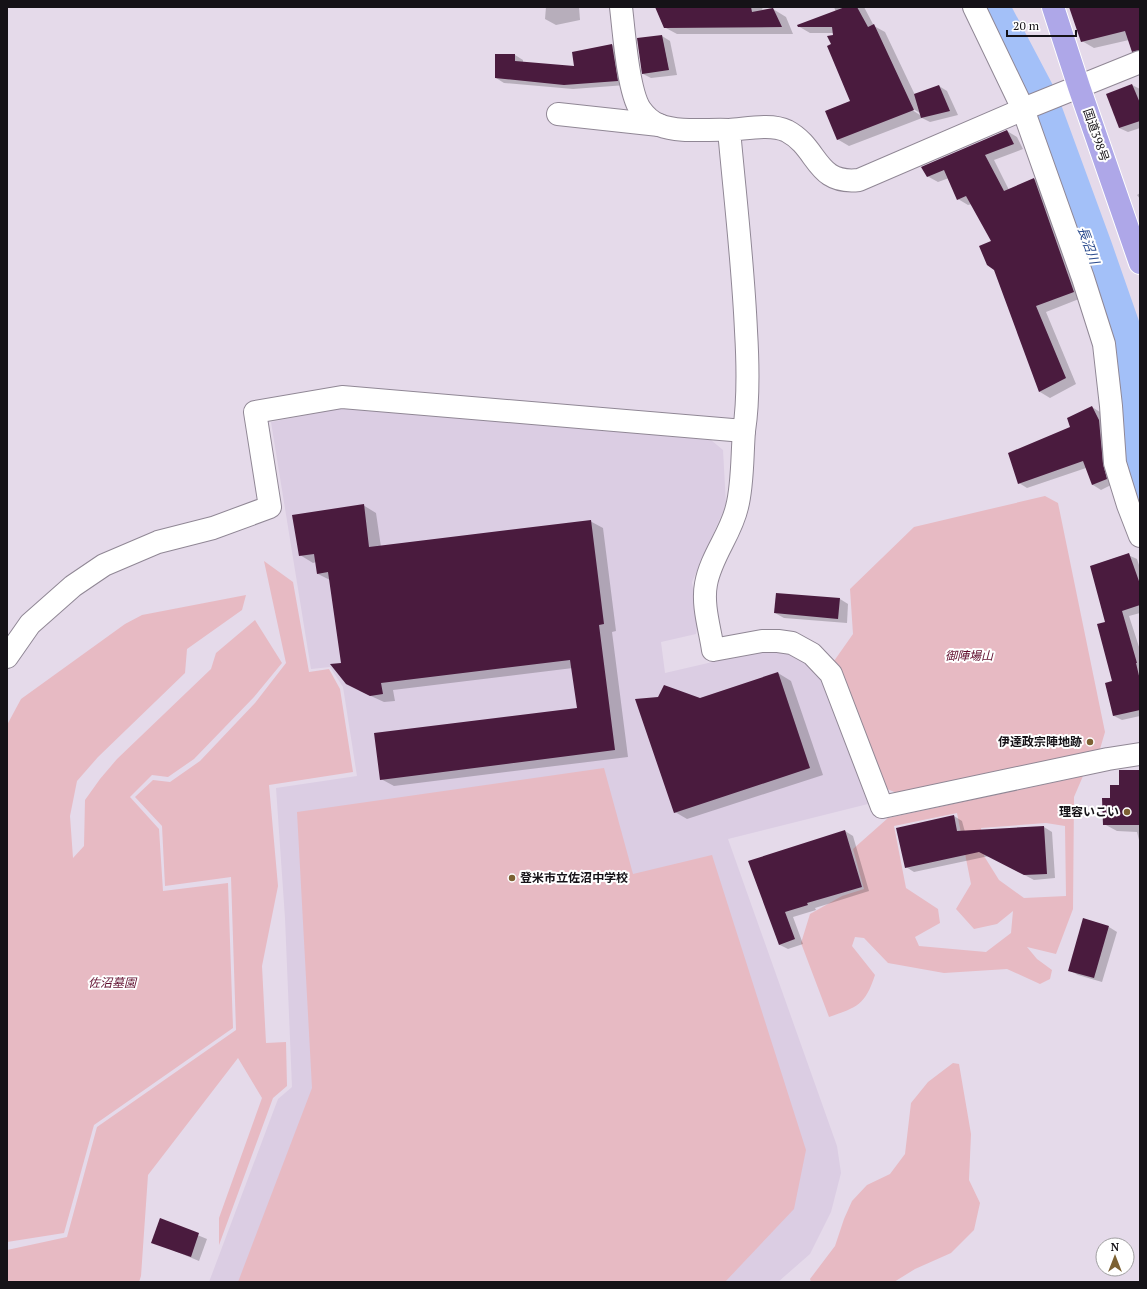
<svg xmlns="http://www.w3.org/2000/svg" width="1147" height="1289" font-family="'PT Serif','Noto Sans JP',serif">
	<rect width="100%" height="100%" fill="#e5daea"/>
	<polygon fill="#dbcde3" points="348,407 711,440 723,450 726,505 692,582 698,621 696,634 661,642 665,673 760,651 786,649 819,672 872,803 728,839 837,1146 841,1173 831,1212 810,1254 778,1282 209,1282 278,1099 292,1087 285,918 276,788 357,776 343,687 330,667 311,669 271,422"/>
	<g fill="#e7bac3" fill-rule="evenodd">
		<polygon points="1045,496 1058,503 1105,732 1100,749 897,793 887,789 882,781 834,661 853,634 850,589 914,527"/>
		<polygon points="264,561 293,582 309,672 329,669 340,689 353,772 269,785 278,886 262,966 266,1043 286,1042 287,1086 273,1098 219,1245 219,1218 262,1098 238,1058 148,1175 141,1276 139,1282 7,1282 7,1250 67,1237 97,1127 236,1030 231,877 165,886 162,826 135,797 153,780 170,782 200,761 255,703 286,663"/>
		<polygon points="246,595 242,610 187,649 185,673 98,757 77,781 70,816 73,858 84,846 85,800 100,779 117,759 211,669 216,653 255,620 282,663 254,697 194,759 168,777 152,775 130,797 159,829 163,891 228,883 233,1028 94,1125 64,1233 7,1242 7,725 21,699 125,624 142,615"/>
		<polygon points="604,768 633,874 712,855 806,1150 794,1209 725,1282 238,1282 312,1088 297,812"/>
		<path d="M1083 776 1074 797 1073 909 1056 954 1027 947 1037 959 1052 970 1050 979 1040 984 1007 969 944 973 888 963 864 938 855 937 852 946 875 975C865 1005 858 1007 829 1017L801 943 810 914 842 896 864 889 853 849 888 818ZM957 813 971 884 956 909 974 929 997 924 1013 911 1011 933 986 952 919 946 915 937 940 923 938 909 906 888 894 826ZM1046 823 1065 826 1066 896 1024 898 999 880 984 856 981 828Z"/>
		<polygon points="953,1063 959,1064 971,1134 969,1180 980,1203 974,1230 951,1253 915,1269 894,1282 811,1282 810,1279 835,1246 844,1219 852,1201 867,1185 890,1174 905,1154 911,1103 928,1082"/>
	</g>
	<g fill="#0003" fill-rule="evenodd">
		<polygon points="546,7 579,7 580,20 556,25 545,19"/>
		<polygon points="656,7 762,7 763,11 773,9 786,17 793,34 677,34 664,27"/>
		<path d="M834 7H864L874 26 885 32 915 95 939 86 947 91 958 115 930 122 922 118 849 146 837 139 852 101 832 45 834 33H810L798 26 836 12ZM910 107 920 113V115L909 108Z"/>
		<polygon points="1070,7 1140,7 1140,55 1133,51 1129,40 1094,48 1082,41"/>
		<polygon points="662,36 670,41 677,75 651,78 643,74"/>
		<polygon points="612,45 621,49 626,85 573,89 504,83 496,78 515,55 523,60 523,63 575,67 573,53"/>
		<polygon points="1132,85 1140,89 1140,128 1128,132 1119,128"/>
		<polygon points="1007,131 1017,137 1023,149 994,160 1009,190 1034,179 1044,185 1084,297 1046,312 1076,384 1050,398 1040,392 995,269 993,241 972,204 968,205 958,199 949,178 938,182 927,176"/>
		<polygon points="1140,193 1140,199 1137,195"/>
		<polygon points="1092,407 1100,412 1108,426 1115,483 1101,490 1093,485 1086,468 1027,488 1019,483"/>
		<polygon points="363,505 376,513 381,547 590,521 603,528 616,631 612,632 628,757 394,786 381,779 578,709 573,668 393,690 395,701 384,702 360,691 342,663 330,580 318,574 316,562 313,563 300,555"/>
		<polygon points="1128,555 1137,559 1140,568 1140,613 1129,616 1140,650 1140,716 1122,720 1114,716 1113,682 1107,622"/>
		<polygon points="777,594 840,599 848,604 847,623 784,618 775,613"/>
		<polygon points="778,673 791,681 823,775 687,819 675,812 700,699"/>
		<polygon points="1140,771 1140,844 1137,832 1117,831 1104,824 1111,799"/>
		<polygon points="954,816 962,821 965,832 1044,827 1052,832 1055,878 1034,880 989,856 914,872 906,867"/>
		<polygon points="845,831 853,836 869,891 815,908 816,910 793,917 803,944 788,949 780,945 749,862"/>
		<polygon points="1109,927 1117,932 1102,982 1078,975 1069,970"/>
		<polygon points="161,1220 207,1239 199,1261 153,1242"/>
	</g>
	<g fill="none" stroke-linecap="round" stroke-linejoin="round">
		<polyline stroke="#a3c0f8" stroke-width="42" points="988,7 1037,100 1092,250 1123,339 1130,391 1129,453 1133,478 1140,496"/>
	</g>
	<g fill="#4a1b3e">
		<polygon points="655,7 751,7 752,12 773,8 782,27 664,28"/>
		<polygon points="845,7 857,7 868,27 874,24 914,110 837,140 825,111 850,101 827,46 831,44 827,36 833,35 832,27 798,27 797,25"/>
		<polygon points="1069,7 1140,7 1140,50 1132,52 1125,31 1081,42"/>
		<polygon points="662,35 669,70 642,74 637,38"/>
		<polygon points="612,44 618,81 564,85 495,78 495,54 515,54 515,61 574,66 572,52"/>
		<polygon points="1132,84 1140,103 1140,121 1119,128 1106,94"/>
		<polygon points="939,85 950,111 921,118 914,94"/>
		<polygon points="1007,130 1014,144 985,155 1004,191 1034,178 1074,292 1036,306 1066,378 1039,392 994,270 987,265 979,246 991,241 966,196 957,200 944,170 927,177 921,167"/>
		<polygon points="1092,406 1099,420 1103,464 1107,479 1092,485 1083,461 1018,484 1008,453 1070,427 1067,418"/>
		<polygon points="364,504 369,547 591,520 604,624 599,625 615,750 380,780 374,733 577,708 570,660 381,683 383,694 370,696 346,684 330,664 341,663 328,572 317,574 314,554 299,556 292,515"/>
		<polygon points="1129,553 1140,584 1140,605 1122,611 1137,663 1136,663 1140,680 1140,710 1113,716 1105,683 1112,681 1097,624 1105,622 1090,566"/>
		<polygon points="776,593 840,598 838,619 774,613"/>
		<polygon points="778,672 810,768 674,813 635,699 658,697 664,685 700,698"/>
		<polygon points="1119,770 1140,770 1140,825 1103,825 1102,798 1110,798 1110,785 1119,785"/>
		<polygon points="954,815 957,831 1044,826 1047,874 1024,875 979,852 905,868 896,828"/>
		<polygon points="845,830 862,887 807,903 808,905 785,912 795,939 779,945 748,861"/>
		<polygon points="1083,918 1109,926 1094,978 1068,971"/>
		<polygon points="160,1218 199,1233 191,1257 151,1243"/>
	</g>
	<g fill="none" stroke-linecap="round" stroke-linejoin="round">
		<g stroke="#908795" stroke-width="24">
			<g id="minor">
				<path d="M621 7C624 32 628 90 640 109 645 116 651 122 659 125 679 133 707 129 729 130"/>
				<polyline points="974,7 1023,109 1083,278 1104,344 1111,406 1115,463 1128,505 1140,536"/>
				<polyline points="558,114 659,125"/>
				<path d="M744 431C742 455 743 484 737 507 731 534 711 556 706 584 702 605 710 629 713 650L762 641H778L792 643 812 654 831 674 882 807 1108 759 1140 754"/>
				<path d="M7 657 30 624 73 586 104 565 158 542 213 528 270 507 255 412 342 397 744 431C749 398 748 364 746 331 743 263 735 197 729 130 746 129 771 123 787 131 819 148 815 185 859 180L1026 108 1140 62"/>
			</g>
		</g>
		<g stroke="#fff" stroke-width="24">
			<polyline id="highway" points="1053,7 1079,87 1140,263"/>
		</g>
		<use href="#minor" stroke="#fff" stroke-width="22"/>
		<use href="#highway" stroke="#aea7e8" stroke-width="22"/>
	</g>
	<g fill="#7c6133" stroke="#fff" stroke-width="1.5">
		<circle cx="1090" cy="742" r="4"/>
		<circle cx="1127" cy="812" r="4"/>
		<circle cx="512" cy="878" r="4"/>
	</g>
	<g text-anchor="middle" stroke-width="4" stroke-linejoin="round" paint-order="stroke">
		<g font-size="12" fill="#151217" stroke="#fff">
			<text transform="translate(1096 135) rotate(71)" y="4">国道398号</text>
		</g>
		<g font-size="12" font-style="italic" fill="#5f0c2c" stroke="#fff">
			<text x="969" y="660">御陣場山</text>
			<text x="112" y="987">佐沼墓園</text>
		</g>
		<g font-size="12" font-weight="bold" fill="#151217" stroke="#fff" text-anchor="end">
			<text x="1082" y="746">伊達政宗陣地跡</text>
			<text x="1119" y="816">理容いこい</text>
			<text x="520" y="882" text-anchor="start">登米市立佐沼中学校</text>
		</g>
		<g font-size="13" font-style="italic" fill="#2d4d8f" stroke="#fff">
			<text transform="translate(1089 245) rotate(70)" y="5">長沼川</text>
		</g>
	</g>
	<rect width="1147" height="1289" fill="none" stroke="#151217" stroke-width="16"/>
	<g transform="translate(1115 1257)"><circle r="19" fill="#ffffff" stroke="#a1a0a2"/>
	<path d="M0-3L7 15L0 10L-7 15Z" fill="#7c6133"/>
	<text y="-6" font-size="11" font-weight="bold" text-anchor="middle" fill="#151217">N</text>
	</g>
	<path d="M1007 30v6h69v-6" fill="none" stroke="#151217" stroke-width="2"/>
	<text x="1013" y="30" font-size="12" fill="#151217" stroke="#ffffff" stroke-width="3" paint-order="stroke">20 m</text>
</svg>
